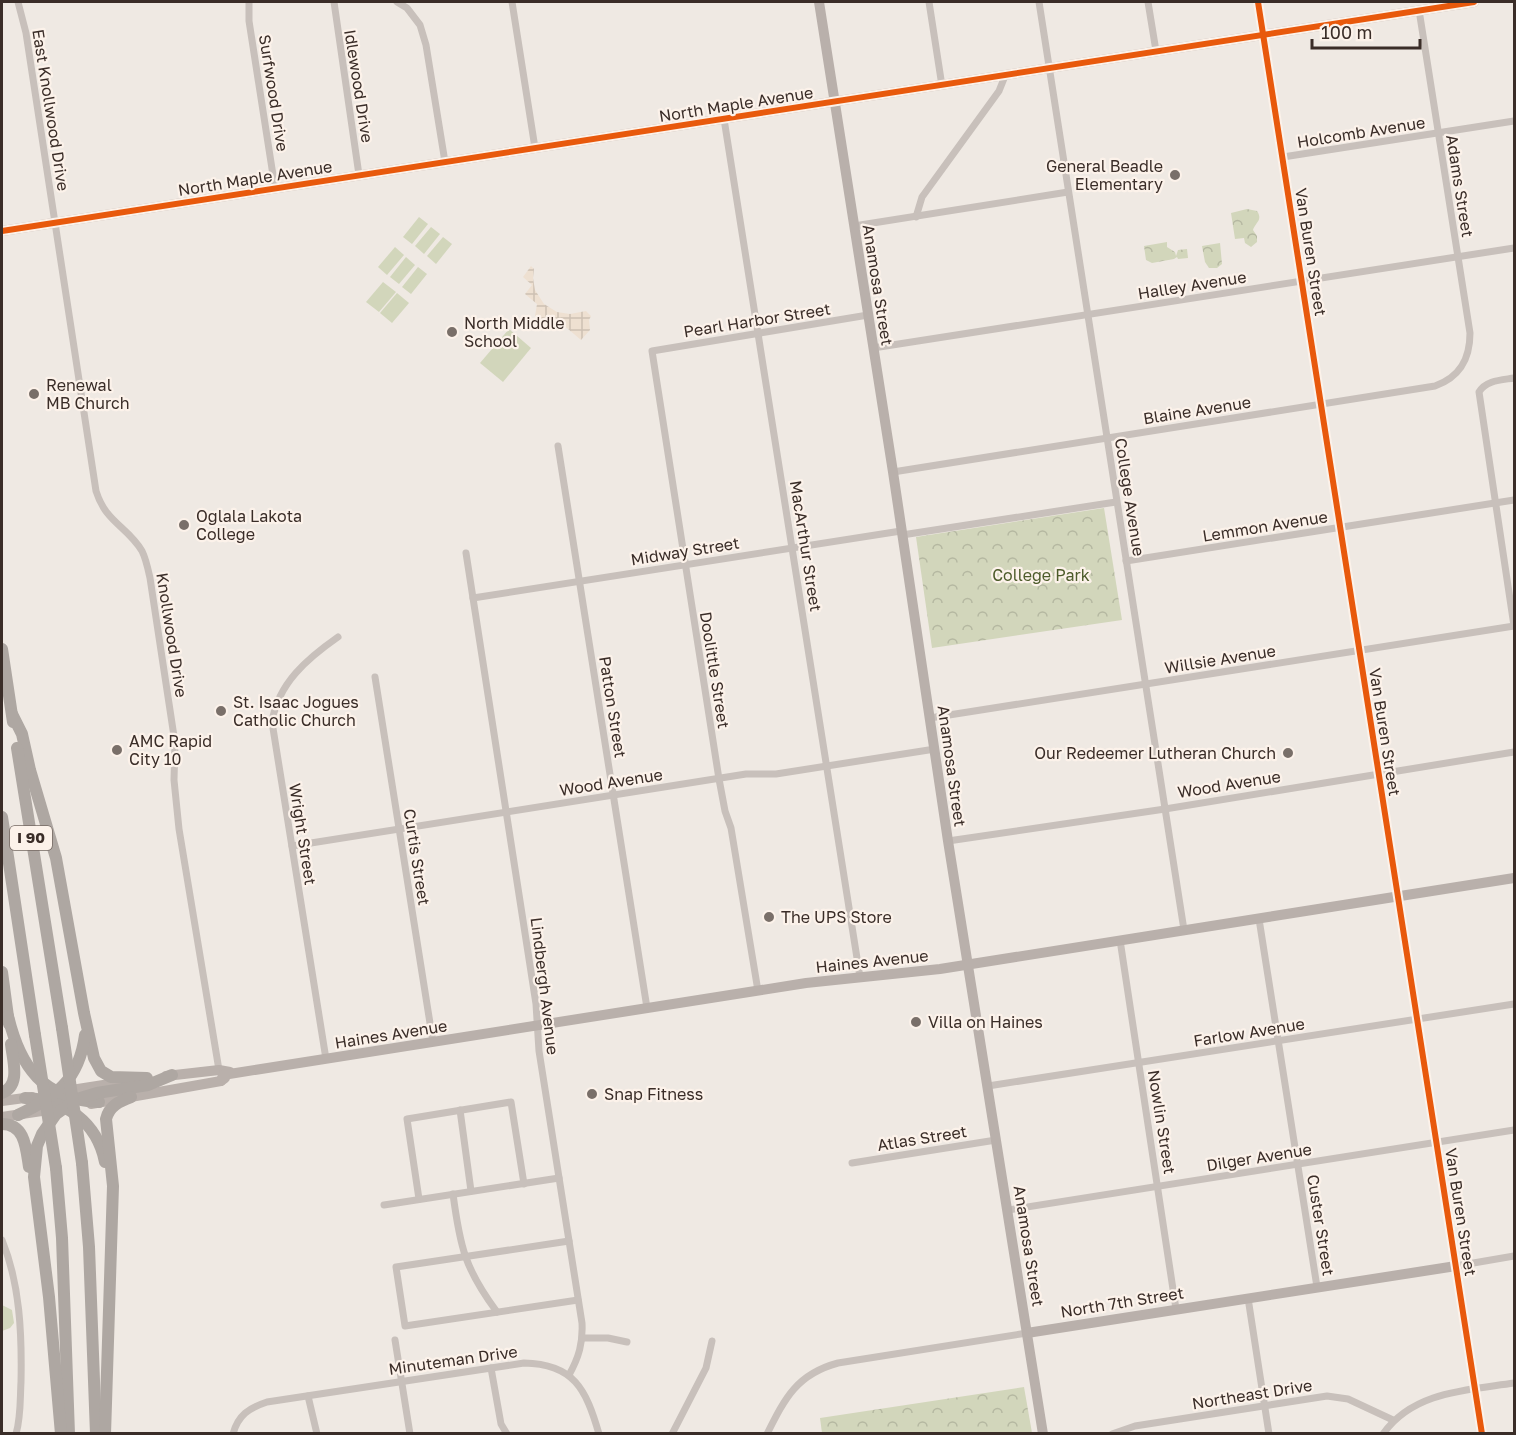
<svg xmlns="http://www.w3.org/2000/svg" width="1516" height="1435" font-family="'Golos Text',sans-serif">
	<defs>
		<pattern id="park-crowns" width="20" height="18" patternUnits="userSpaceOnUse" patternTransform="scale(1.5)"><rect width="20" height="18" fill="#d2d6bb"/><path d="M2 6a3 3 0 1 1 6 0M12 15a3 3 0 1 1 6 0" fill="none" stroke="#b5b8a1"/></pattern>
		<pattern id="plaza-grid" width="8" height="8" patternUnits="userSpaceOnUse" patternTransform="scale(1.5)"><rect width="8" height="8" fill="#eee0d1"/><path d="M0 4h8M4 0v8" fill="none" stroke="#cdc0b3"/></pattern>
	</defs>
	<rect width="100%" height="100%" fill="#efe9e3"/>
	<g fill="#d2d6bb">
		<polygon points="419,217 428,224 412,244 403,237"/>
		<polygon points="431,227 440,234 424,254 415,246"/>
		<polygon points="443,237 452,244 436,264 427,256"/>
		<polygon points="395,247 404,255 387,275 378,267"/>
		<polygon points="406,257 415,265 399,284 390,277"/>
		<polygon points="418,267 427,274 411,294 402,287"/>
		<polygon points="383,282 396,292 379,312 366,302"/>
		<polygon points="397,293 409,303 392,323 380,313"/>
		<polygon points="509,329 531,348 503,382 480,363"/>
		<polygon points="2,1305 12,1310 14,1323 10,1328 2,1331"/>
	</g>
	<g fill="url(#park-crowns)">
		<path d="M1247 209 1257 211C1263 220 1256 222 1253 230L1257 236V242L1251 247 1245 243 1244 238 1235 239 1231 213Z"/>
		<polygon points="1167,242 1167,247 1175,252 1176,256 1178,250 1187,249 1188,258 1178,259 1177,257 1174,259 1152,263 1146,260 1144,246"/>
		<polygon points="1220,243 1222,264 1217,268 1209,268 1205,262 1202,246"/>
		<polygon points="1104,508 1122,620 932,648 916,537"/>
		<polygon points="1024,1387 1032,1433 822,1433 820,1418"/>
	</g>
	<polygon fill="url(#plaza-grid)" points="531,266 534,269 533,278 535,290 544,304 557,312 570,314 586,311 591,316 589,320 590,330 581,340 554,317 545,321 535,316 537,304 525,294 532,285 523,277"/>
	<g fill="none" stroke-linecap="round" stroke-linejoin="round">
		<g stroke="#c8c0bb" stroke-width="7">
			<path d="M18 2 26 33 96 491C106 523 127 526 142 551 146 559 148 569 150 578L175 743 174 780 179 829 219 1070"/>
			<polyline points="249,2 249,21 275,188"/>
			<polyline points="334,2 359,175"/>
			<polyline points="397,2 407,8 420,25 426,45 445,162"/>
			<polyline points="512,2 535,148"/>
			<polyline points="929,2 942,86"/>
			<polyline points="1039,2 1184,930"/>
			<polyline points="1148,2 1156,51"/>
			<polyline points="1258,2 1482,1434"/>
			<polyline points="724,119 860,977"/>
			<polyline points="1283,157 1514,121"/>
			<polyline points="916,217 922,197 999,91 1005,76"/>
			<polyline points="854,226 1068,192"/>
			<polyline points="873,348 1514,248"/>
			<path d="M1514 378C1502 380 1486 380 1479 392L1514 626"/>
			<polyline points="558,446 647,1008"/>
			<path d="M893 472 1435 386C1460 377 1470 359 1470 333L1419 10"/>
			<polyline points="902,535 1116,502"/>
			<path d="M466 553 536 1004 539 1051 582 1323C583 1343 579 1357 569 1375"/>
			<polyline points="1126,561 1514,500"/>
			<polyline points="473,598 901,531"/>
			<polyline points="375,677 433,1042"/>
			<polyline points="930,718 1514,626"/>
			<polyline points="948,841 1165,809 1514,752"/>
			<polyline points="292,846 746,774 776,774 935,749"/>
			<polyline points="1259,919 1317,1287"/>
			<polyline points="1120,940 1176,1309"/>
			<polyline points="758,991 731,828 725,811 719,779 652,351 868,315"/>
			<path d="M326 1059 272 722C278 683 308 658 338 637"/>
			<polyline points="988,1086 1514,1004"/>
			<polyline points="460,1110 471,1191"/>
			<polyline points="852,1163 996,1140"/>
			<path d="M453 1194C460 1247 465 1269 497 1312"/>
			<polyline points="419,1199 407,1119 511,1102 524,1184"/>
			<polyline points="384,1205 559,1178"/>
			<polyline points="1008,1210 1514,1130"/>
			<path d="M2 1240C20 1284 22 1334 21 1382 20 1399 21 1417 16 1434"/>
			<polyline points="569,1241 396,1267 405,1326 578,1300"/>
			<polyline points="1456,1266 1514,1256"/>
			<polyline points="1248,1298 1269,1434"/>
			<polyline points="582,1338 608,1338 627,1342"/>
			<polyline points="395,1340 410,1434"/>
			<polyline points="491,1368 501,1424 507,1434"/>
			<polyline points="308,1396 317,1434"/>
			<path d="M233 1434C238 1415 249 1408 267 1402L524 1363C574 1364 586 1389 599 1434"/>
			<polyline points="672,1434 706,1368 712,1341"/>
			<path d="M767 1434C785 1398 797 1374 838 1363L1027 1333"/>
			<polyline points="1112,1434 1135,1426 1327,1396 1348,1399 1393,1420"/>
			<path d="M1383 1434C1413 1391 1468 1390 1514 1383"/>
		</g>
		<g stroke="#b9b0ab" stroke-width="10">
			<polyline points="819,2 893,472 948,841 1043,1434"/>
			<polyline points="2,231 1474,2"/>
			<polyline points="166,1076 219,1070 230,1072"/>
			<polyline points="221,1081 223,1075 806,983 940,969 1514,878"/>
			<polyline points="65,1091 129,1081"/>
			<polyline points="2,1101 32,1097"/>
			<polyline points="91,1104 221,1081 225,1078"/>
			<polyline points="2,1117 55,1109"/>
			<polyline points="1027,1333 1456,1266"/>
		</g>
		<g stroke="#aea7a2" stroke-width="12">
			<polyline points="2,649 13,722"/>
			<polyline points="12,714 22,734 30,770 56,858 84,1013 94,1058 101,1071 111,1077 147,1078"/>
			<polyline points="17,748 62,1028"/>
			<polyline points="2,817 35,1035"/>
			<polyline points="2,972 9,1024"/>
			<path d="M8 1016C20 1067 43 1099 99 1102"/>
			<path d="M2 1093C21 1085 13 1062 11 1044"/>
			<path d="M25 1098C65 1099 97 1122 105 1162"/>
			<path d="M18 1115C56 1097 79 1080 85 1035"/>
			<path d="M2 1124C25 1124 26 1148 29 1167"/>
			<polyline points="82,1163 89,1247 96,1434"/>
			<polyline points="56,1168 62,1238 69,1434"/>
			<polyline points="61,1434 49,1297 34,1177 37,1146 42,1134 56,1114 77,1099 97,1093 148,1085 172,1075"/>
			<path d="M105 1434 113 1186 106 1119C109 1106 120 1101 131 1097"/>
		</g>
		<g stroke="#aea7a2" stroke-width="12">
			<polyline points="62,1028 82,1163"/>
			<polyline points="35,1035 56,1168"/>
		</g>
		<g stroke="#fcf2ea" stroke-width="10">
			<g id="cycleway">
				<polyline points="1258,2 1482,1434"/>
				<polyline points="2,231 1474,2"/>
			</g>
		</g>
		<use href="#cycleway" stroke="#e8590c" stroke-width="6"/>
	</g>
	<g fill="#796f69" stroke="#fcf2ea" stroke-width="2">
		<circle cx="1175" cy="175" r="6"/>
		<circle cx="452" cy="332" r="6"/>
		<circle cx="34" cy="394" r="6"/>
		<circle cx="184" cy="525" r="6"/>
		<circle cx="221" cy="711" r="6"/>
		<circle cx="117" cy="750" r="6"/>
		<circle cx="1288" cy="753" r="6"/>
		<circle cx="769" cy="917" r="6"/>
		<circle cx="916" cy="1022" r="6"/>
		<circle cx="592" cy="1094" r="6"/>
	</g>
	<g text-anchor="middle" stroke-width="4.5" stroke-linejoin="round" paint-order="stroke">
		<rect fill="#fcf2ea" stroke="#746862" stroke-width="1.5" x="10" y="826" width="42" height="24" rx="4.5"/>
		<g font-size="15" font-weight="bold" fill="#3a2d28">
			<text x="31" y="843">I 90</text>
		</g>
		<g font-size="16" fill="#3a2d28" stroke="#fcf2ea">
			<text transform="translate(359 86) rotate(81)" y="6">Idlewood Drive</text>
			<text transform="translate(274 93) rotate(81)" y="6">Surfwood Drive</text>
			<text transform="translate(736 104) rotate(-9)" y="6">North Maple Avenue</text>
			<text transform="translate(51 110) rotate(81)" y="6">East Knollwood Drive</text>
			<text transform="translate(1361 132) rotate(-9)" y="6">Holcomb Avenue</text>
			<text transform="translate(255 178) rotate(-9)" y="6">North Maple Avenue</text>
			<text transform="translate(1460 186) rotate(81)" y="6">Adams Street</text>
			<text transform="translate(1311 252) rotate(81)" y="6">Van Buren Street</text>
			<text transform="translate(878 285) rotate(81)" y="6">Anamosa Street</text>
			<text transform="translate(1192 285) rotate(-9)" y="6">Halley Avenue</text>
			<text transform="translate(757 320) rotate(-9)" y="6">Pearl Harbor Street</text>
			<text transform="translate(1197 410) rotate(-9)" y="6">Blaine Avenue</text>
			<text transform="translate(1130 497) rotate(81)" y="6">College Avenue</text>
			<text transform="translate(1265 526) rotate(-9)" y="6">Lemmon Avenue</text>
			<text transform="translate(806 546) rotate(81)" y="6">MacArthur Street</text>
			<text transform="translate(685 551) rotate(-9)" y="6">Midway Street</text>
			<text transform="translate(172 635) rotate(81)" y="6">Knollwood Drive</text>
			<text transform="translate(1220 659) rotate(-9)" y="6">Willsie Avenue</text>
			<text transform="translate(715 670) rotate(81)" y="6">Doolittle Street</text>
			<text transform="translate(613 707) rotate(81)" y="6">Patton Street</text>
			<text transform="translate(1385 732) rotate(81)" y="6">Van Buren Street</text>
			<text transform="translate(952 766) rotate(82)" y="6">Anamosa Street</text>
			<text transform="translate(611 782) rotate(-9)" y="6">Wood Avenue</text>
			<text transform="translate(1229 784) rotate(-9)" y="6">Wood Avenue</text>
			<text transform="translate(303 834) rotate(81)" y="6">Wright Street</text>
			<text transform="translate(417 857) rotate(81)" y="6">Curtis Street</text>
			<text transform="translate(872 961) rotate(-6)" y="6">Haines Avenue</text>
			<text transform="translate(545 986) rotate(83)" y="6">Lindbergh Avenue</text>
			<text transform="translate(1249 1032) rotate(-9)" y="6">Farlow Avenue</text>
			<text transform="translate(391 1034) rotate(-9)" y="6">Haines Avenue</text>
			<text transform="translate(1162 1122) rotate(81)" y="6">Nowlin Street</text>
			<text transform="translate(922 1138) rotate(-9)" y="6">Atlas Street</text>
			<text transform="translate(1259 1157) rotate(-9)" y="6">Dilger Avenue</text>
			<text transform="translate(1461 1212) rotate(81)" y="6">Van Buren Street</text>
			<text transform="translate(1321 1225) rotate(81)" y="6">Custer Street</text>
			<text transform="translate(1029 1246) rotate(81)" y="6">Anamosa Street</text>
			<text transform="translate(1122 1302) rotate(-9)" y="6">North 7th Street</text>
			<text transform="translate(453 1360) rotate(-8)" y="6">Minuteman Drive</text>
			<text transform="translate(1252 1394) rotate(-9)" y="6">Northeast Drive</text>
		</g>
		<g font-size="16" fill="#3a2d28" stroke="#fcf2ea" text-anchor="start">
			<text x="1163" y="172" text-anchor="end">General Beadle<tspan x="1163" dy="18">Elementary</tspan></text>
			<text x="464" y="329">North Middle<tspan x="464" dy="18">School</tspan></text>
			<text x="46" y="391">Renewal<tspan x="46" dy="18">MB Church</tspan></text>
			<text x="196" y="522">Oglala Lakota<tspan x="196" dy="18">College</tspan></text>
			<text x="233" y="708">St. Isaac Jogues<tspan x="233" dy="18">Catholic Church</tspan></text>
			<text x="129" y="747">AMC Rapid<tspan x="129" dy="18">City 10</tspan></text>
			<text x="1276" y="759" text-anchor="end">Our Redeemer Lutheran Church</text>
			<text x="781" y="923">The UPS Store</text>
			<text x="928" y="1028">Villa on Haines</text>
			<text x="604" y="1100">Snap Fitness</text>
		</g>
		<g font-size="16" fill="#4d5b2a" stroke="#fcf2ea">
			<text x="1041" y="581">College Park</text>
		</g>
	</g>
	<rect width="1516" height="1435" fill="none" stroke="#3a2d28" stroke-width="6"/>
	<path d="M1312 39v9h108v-9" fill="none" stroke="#3a2d28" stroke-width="3"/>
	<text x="1321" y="39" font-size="18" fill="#3a2d28" stroke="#fcf2ea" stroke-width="4.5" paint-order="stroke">100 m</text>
</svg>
